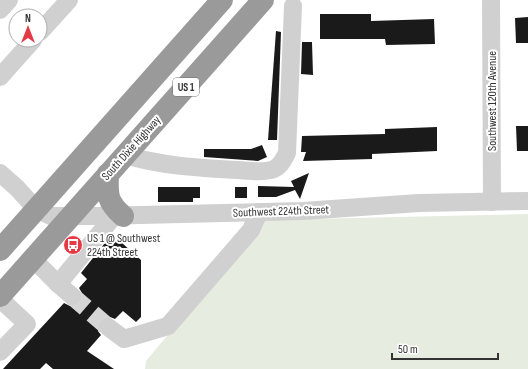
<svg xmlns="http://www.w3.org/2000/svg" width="528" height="369" font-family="'Sofia Sans Condensed',sans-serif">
	<rect width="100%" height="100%" fill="#fff"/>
	<polygon fill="#e6ecdf" points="528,214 528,369 145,369 146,361 264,220"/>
	<g fill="#1a1a1a">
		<polygon points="320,14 371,14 371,21 434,19 435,44 386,45 385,39 320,39"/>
		<polygon points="528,17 528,43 516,43 515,18"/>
		<polygon points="276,31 281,32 277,140 268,140"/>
		<polygon points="302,42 312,42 313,75 301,74"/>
		<polygon points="516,126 528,126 528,151 517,151"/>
		<polygon points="437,127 437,151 372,154 372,159 303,161 306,152 301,152 302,136 385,134 385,129"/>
		<polygon points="262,145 267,157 258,161 204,157 204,149 251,149"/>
		<polygon points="309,173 300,199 295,190 276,197 258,197 258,186 294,187 291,181"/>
		<polygon points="158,187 200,187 200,198 193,198 193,202 158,202"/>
		<rect x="235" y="187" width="12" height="11"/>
		<polygon points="112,234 141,260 141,317 136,322 123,311 115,319 110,317 104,318 100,320 98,325 98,331 101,335 87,351 114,369 53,369 46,363 40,369 3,369 64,303 70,306 76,306 80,303 82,298 82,293 79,288 87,279 81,273"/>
	</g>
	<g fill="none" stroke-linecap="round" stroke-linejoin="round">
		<polyline stroke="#d6d6d6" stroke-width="18" stroke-dasharray="18 9" stroke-linecap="butt" points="72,296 108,327"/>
		<g stroke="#d0d0d0" stroke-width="18">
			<polyline points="491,0 492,202"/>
			<polyline points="0,10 9,0"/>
			<polyline points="40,32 69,0"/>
			<polyline points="0,77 33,40"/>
			<path d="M125 155C162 166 199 168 237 170 247 171 266 173 274 169 281 166 283 160 287 153L293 6"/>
			<polyline points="0,173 17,188 36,209 51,216 98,216 303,211 419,203 528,201"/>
			<polyline points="33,259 58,284 114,216"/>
			<polyline points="58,284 72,296"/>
			<polyline points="0,299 27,324 0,352"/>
			<polyline points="108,327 124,339 168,326 251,230 259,212"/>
		</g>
		<g stroke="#9a9a9a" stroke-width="22">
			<path d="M108 174C107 195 107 202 123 216"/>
			<polyline points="0,250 222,0"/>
			<polyline points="0,296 263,0"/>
		</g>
	</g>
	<defs>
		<g id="bus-disc" transform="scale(1)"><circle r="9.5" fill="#e63946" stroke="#fff"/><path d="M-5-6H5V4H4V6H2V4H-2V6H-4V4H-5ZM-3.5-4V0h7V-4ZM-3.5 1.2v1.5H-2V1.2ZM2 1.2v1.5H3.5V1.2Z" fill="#fff"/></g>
	</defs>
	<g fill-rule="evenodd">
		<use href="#bus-disc" x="73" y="245"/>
	</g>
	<g text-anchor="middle" stroke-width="4" stroke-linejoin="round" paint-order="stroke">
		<rect fill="#fff" stroke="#707070" stroke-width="1" x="173" y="78" width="26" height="18" rx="3"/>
		<g font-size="11" font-weight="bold" fill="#333">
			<text x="186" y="91">US 1</text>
		</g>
		<g font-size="12" fill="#333" stroke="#fff">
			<text transform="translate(492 101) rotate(-90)" y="4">Southwest 120th Avenue</text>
			<text transform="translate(131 148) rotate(-48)" y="4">South Dixie Highway</text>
			<text transform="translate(281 211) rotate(-2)" y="4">Southwest 224th Street</text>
		</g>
		<g font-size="12" fill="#333" stroke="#fff" text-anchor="start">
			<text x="87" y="242">US 1 @ Southwest<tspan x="87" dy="14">224th Street</tspan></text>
		</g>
	</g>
	<g transform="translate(28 28)"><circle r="19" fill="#ffffff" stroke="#adadad"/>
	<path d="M0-3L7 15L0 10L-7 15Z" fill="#e63946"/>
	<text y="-6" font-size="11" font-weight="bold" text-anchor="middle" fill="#333333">N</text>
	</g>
	<path d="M392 353v6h106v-6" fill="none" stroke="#333333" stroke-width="2"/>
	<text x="398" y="353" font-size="12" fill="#333333" stroke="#ffffff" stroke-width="3" paint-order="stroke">50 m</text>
</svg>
